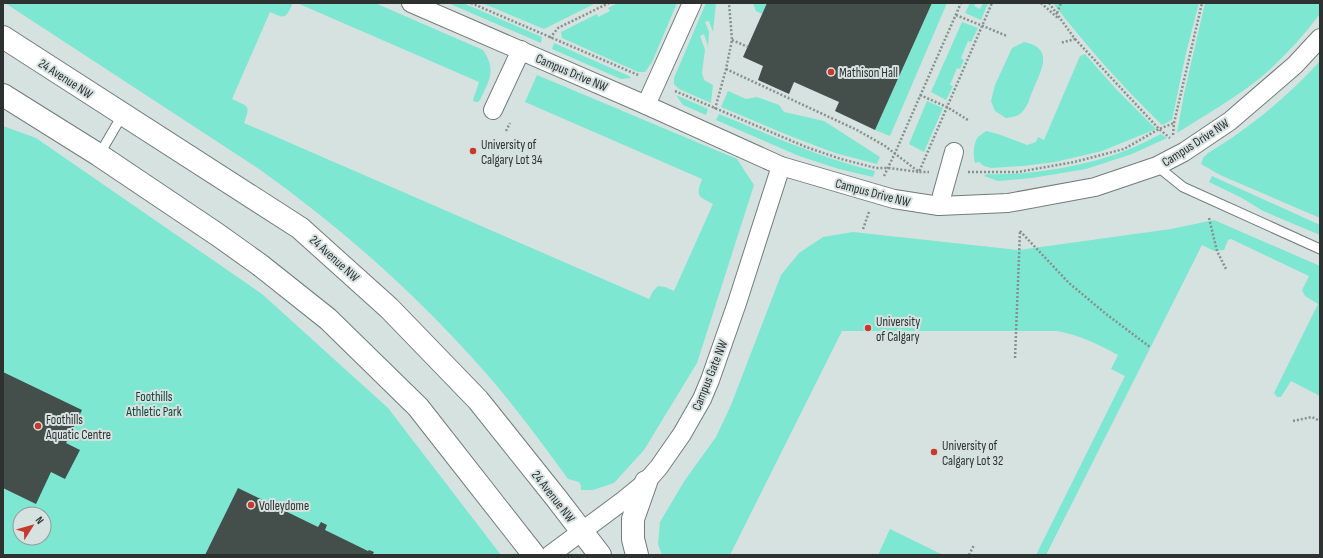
<svg xmlns="http://www.w3.org/2000/svg" width="1323" height="558" font-family="'Sofia Sans Condensed',sans-serif">
	<rect width="100%" height="100%" fill="#d6e2df"/>
	<g fill="#7de7d2" fill-rule="evenodd">
		<path d="M5 3H293C285 19 286 19 270 12L232 99C248 107 251 104 244 123L649 299 653 291 658 286 665 287 674 291 713 204C697 196 696 196 702 179L525 102 537 75 737 159 754 185 697 363 644 450 614 483 593 490H581V486L579 482 568 479C541 442 514 405 484 371 417 295 342 228 259 169Z"/>
		<path d="M297 3H375L483 50C497 70 489 81 480 100L478 102H475L473 100 479 82Z"/>
		<polygon points="448,3 463,3 542,37 541,43"/>
		<polygon points="482,3 596,3 544,29"/>
		<polygon points="618,3 677,3 652,62 645,72 638,72 562,38 561,32 597,14 598,17 610,11 608,8"/>
		<polygon points="706,3 719,3 716,3 713,32 709,21 705,22 709,32 708,46 704,34 700,36 705,50 702,73 704,80 713,85 711,103 679,89 674,84 674,78"/>
		<polygon points="753,3 767,3 762,14 756,11"/>
		<polygon points="932,3 947,3 890,136 875,130"/>
		<polygon points="970,3 976,3 974,6 980,9 983,3 988,3 981,20 965,13"/>
		<path d="M1053 3H1199L1186 53 1172 120 1162 125C1123 87 1086 46 1053 3Z"/>
		<path d="M1205 3H1320V14C1304 35 1286 55 1266 73 1239 96 1207 114 1177 133L1184 94Z"/>
		<polygon points="962,22 978,28 971,42 968,41 961,58 964,60 960,69 957,68 950,85 953,86 946,100 931,92"/>
		<path d="M1024 42C1055 48 1041 70 1033 90 1030 96 1028 107 1022 112 1018 117 1012 117 1006 118L995 111 991 101 995 85 1012 48Z"/>
		<polygon points="554,43 629,76 631,78 621,79 552,49"/>
		<path d="M1085 54 1117 90 1156 129 1102 151 1055 162 1023 166 991 168 984 166 979 162 975 163C973 156 973 144 978 137 980 135 984 133 986 131L998 134 1027 145 1036 142 1038 137 1044 140 1080 56Z"/>
		<path d="M1320 61V218L1220 175 1201 164 1203 158 1208 153C1251 127 1286 98 1320 61Z"/>
		<polygon points="728,91 746,99 757,97 779,105 784,112 824,121 880,157 877,164 835,153 790,136 721,107"/>
		<polygon points="676,95 708,109 706,115 683,105"/>
		<polygon points="927,101 943,108 924,152 909,144"/>
		<path d="M719 114C770 135 821 158 875 171L873 177 839 169 799 156 716 120Z"/>
		<path d="M3 126 36 138 262 294 388 408 501 555H3ZM20 514H44V538H20Z"/>
		<path d="M1161 134 1167 138 1132 154 1086 169 1032 178 998 181 984 176 987 174C1027 176 1085 166 1122 152 1136 147 1148 140 1161 134Z"/>
		<polygon points="1212,176 1320,225 1320,235 1263,211 1242,198 1209,182"/>
		<path d="M1214 220 1320 266V396L1291 381 1281 397H1277L1274 393 1318 304 1305 296 1302 290 1309 276 1231 239 1228 240 1224 250 1214 251 1202 245 1046 555H1036L1125 376 1111 369 1118 355C1098 344 1080 335 1057 331H842L730 555H662L658 544 660 522 685 480 716 437 731 405 781 275 799 253 823 237 853 232 1019 250 1171 229Z"/>
		<polygon points="890,529 943,555 878,555"/>
	</g>
	<g fill="#444e4b">
		<polygon points="767,3 932,3 875,130 835,111 839,102 794,82 789,94 758,80 763,66 743,57"/>
		<polygon points="3,372 82,410 66,443 80,450 65,479 51,472 36,504 3,488"/>
		<polygon points="238,488 318,527 321,522 327,525 325,530 368,551 369,550 374,552 373,554 375,555 205,555"/>
	</g>
	<g fill="none" stroke-linecap="round" stroke-linejoin="round">
		<g stroke="#727d7a" stroke-width="11">
			<g id="service">
				<polyline points="99,155 123,114"/>
				<polyline points="1157,166 1183,187 1320,249"/>
			</g>
		</g>
		<g stroke="#727d7a" stroke-width="20">
			<g id="minor">
				<polyline points="411,3 646,105 781,166 894,199 939,206 1008,203 1095,187 1157,166 1184,152 1230,121 1295,65 1320,38"/>
				<polyline points="646,105 692,3"/>
				<polyline points="493,110 521,50"/>
				<polyline points="939,206 954,152"/>
				<polyline points="550,555 624,500 646,482 659,467 682,434 702,399 710,380 737,303 781,166"/>
			</g>
		</g>
		<g stroke="#727d7a" stroke-width="24">
			<g id="tertiary">
				<polyline points="3,37 300,228 389,308 478,400 557,499 600,555"/>
				<polyline points="3,95 99,155 218,235 260,265 328,319 418,407 534,555"/>
				<polyline points="637,555 633,539 633,519 646,482"/>
			</g>
		</g>
		<g stroke="#87908d" stroke-width="2.5" stroke-dasharray="2 2" stroke-linecap="butt">
			<polyline points="471,3 638,75"/>
			<polyline points="1041,3 1059,19"/>
			<polyline points="1049,3 1075,39 1060,43"/>
			<polyline points="1057,13 1061,3"/>
			<polyline points="956,15 1007,36"/>
			<polyline points="550,38 558,28 609,3"/>
			<polyline points="1075,39 1159,129 1170,138"/>
			<polyline points="732,40 748,47"/>
			<polyline points="726,69 857,130 885,146 919,172 929,172"/>
			<polyline points="675,91 806,147 841,159 876,168 888,168 919,172 992,3"/>
			<polyline points="920,95 947,107 968,120"/>
			<polyline points="715,109 726,69 732,40 729,3"/>
			<polyline points="506,131 510,123"/>
			<polyline points="1173,135 1174,123 1202,3"/>
			<polyline points="968,172 1018,172 1074,162 1124,149 1159,129 1174,123"/>
			<polyline points="884,176 895,153 961,3"/>
			<polyline points="1209,218 1217,251 1226,269"/>
			<polyline points="863,229 869,212"/>
			<polyline points="1020,231 1069,283 1106,314 1150,347"/>
			<polyline points="1015,358 1020,231"/>
			<polyline points="1293,421 1312,417 1320,421"/>
			<polyline points="969,555 974,545"/>
		</g>
		<use href="#service" stroke="#fff" stroke-width="9"/>
		<use href="#minor" stroke="#fff" stroke-width="18"/>
		<use href="#tertiary" stroke="#fff" stroke-width="22"/>
	</g>
	<g fill="#c6392c" stroke="#d6e2df" stroke-width="1.5">
		<circle cx="831" cy="72" r="4"/>
		<circle cx="473" cy="151" r="4"/>
		<circle cx="868" cy="328" r="4"/>
		<circle cx="38" cy="426" r="4"/>
		<circle cx="934" cy="452" r="4"/>
		<circle cx="251" cy="505" r="4"/>
	</g>
	<g text-anchor="middle" stroke-width="4" stroke-linejoin="round" paint-order="stroke">
		<g font-size="13" fill="#2d3230" stroke="#d6e2df">
			<text transform="translate(572 72) rotate(23)" y="5">Campus Drive NW</text>
			<text transform="translate(66 78) rotate(33)" y="5">24 Avenue NW</text>
			<text transform="translate(1195 142) rotate(-33)" y="5">Campus Drive NW</text>
			<text transform="translate(873 192) rotate(15)" y="5">Campus Drive NW</text>
			<text transform="translate(335 258) rotate(42)" y="5">24 Avenue NW</text>
			<text transform="translate(709 375) rotate(-68)" y="5">Campus Gate NW</text>
			<text transform="translate(554 496) rotate(52)" y="5">24 Avenue NW</text>
		</g>
		<g font-size="13" fill="#2d3230" stroke="#d6e2df" text-anchor="start">
			<text x="839" y="77">Mathison Hall</text>
			<text x="481" y="149">University of<tspan x="481" dy="15">Calgary Lot 34</tspan></text>
			<text x="876" y="326">University<tspan x="876" dy="15">of Calgary</tspan></text>
			<text x="46" y="424">Foothills<tspan x="46" dy="15">Aquatic Centre</tspan></text>
			<text x="942" y="450">University of<tspan x="942" dy="15">Calgary Lot 32</tspan></text>
			<text x="259" y="510">Volleydome</text>
		</g>
		<g font-size="13" fill="#10433b" stroke="#d6e2df">
			<text x="154" y="401">Foothills<tspan x="154" dy="15">Athletic Park</tspan></text>
		</g>
	</g>
	<rect width="1323" height="558" fill="none" stroke="#2d3230" stroke-width="8"/>
	<g transform="translate(32 526) rotate(53)"><circle r="19" fill="#d6e2df" stroke="#929c99"/>
	<path d="M0-3L7 15L0 10L-7 15Z" fill="#c6392c"/>
	<text y="-6" font-size="11" font-weight="bold" text-anchor="middle" fill="#2d3230">N</text>
	</g>
</svg>
